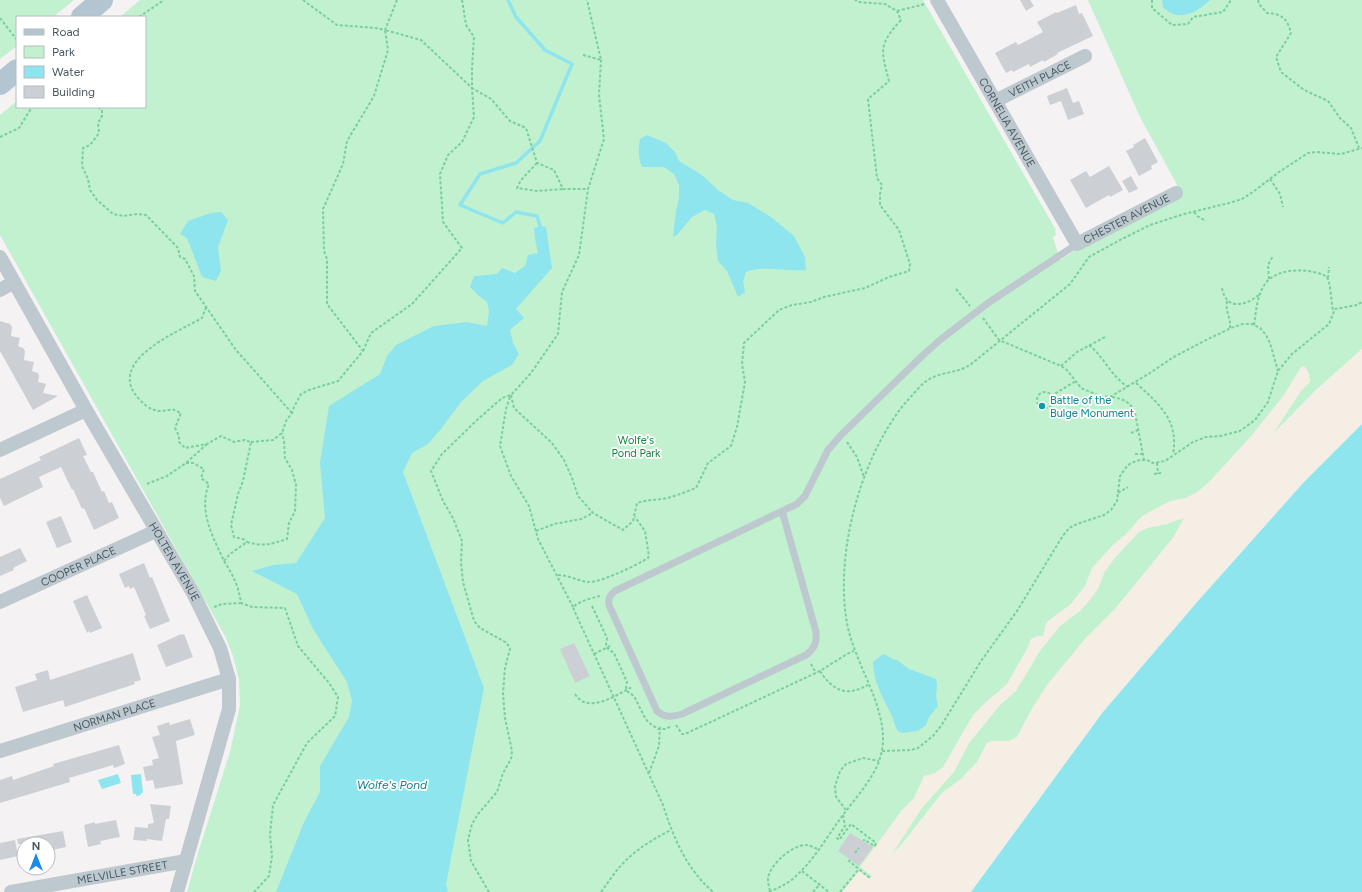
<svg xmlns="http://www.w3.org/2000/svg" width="1362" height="892" font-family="Figtree,sans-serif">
	<rect width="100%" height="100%" fill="#f5f2f3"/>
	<g fill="#c2f1cf">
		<polygon points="0,0 74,0 53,17 17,17 17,46 0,59"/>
		<polygon points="140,0 923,0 1056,230 1055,231 1056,235 1053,237 1060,260 1083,245 1122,228 1182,197 1175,181 1140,117 1088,0 1362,0 1362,349 1316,390 1207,502 1185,518 1173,538 1115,609 1085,639 1033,707 1017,737 1009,741 994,741 987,743 978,761 961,779 942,793 903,843 872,876 862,892 187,892 198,853 230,752 240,705 239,680 233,656 225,636 0,235 0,115 17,101 17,107 145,107 145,17 120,17"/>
	</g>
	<path fill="#f5eee4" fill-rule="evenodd" d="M1362 349V424L1304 482 1198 601 1103 712 971 892H842L859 871 870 879 872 876 860 867 902 810 914 798 924 776 935 773 943 767 973 715 986 702 1007 684 1028 647 1031 639 1037 636H1043L1046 623 1057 614 1070 605 1085 586 1092 568 1112 546 1126 534 1142 516 1170 501 1185 498 1196 493 1209 482 1252 435 1284 395 1301 367 1304 366C1308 370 1310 376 1310 382L1301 391 1273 434 1316 390ZM1184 518 1173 538 1115 609 1085 639 1047 685 1033 707 1017 737 1009 741H993L987 743 978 761 961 779 942 793 903 843 892 854 922 808 954 772 969 743 1001 704 1016 691 1040 651 1060 626 1080 611 1089 601 1098 589 1105 571 1115 558 1139 532 1148 528 1167 524Z"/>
	<g fill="#8fe5ee">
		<path d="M1162 0H1210C1201 9 1185 20 1171 13 1168 12 1165 9 1163 7Z"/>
		<path d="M647 135 666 143 675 152 679 161 702 175 718 190 733 200 748 203 771 217 794 236 805 257 806 270C786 272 765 265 746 272L743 282 745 292 738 297 727 271 718 261 716 244 717 227 714 214 705 210 692 217 677 235 673 237 676 211 679 198V185L674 174 664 167H642C638 157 638 150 640 139Z"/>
		<polygon points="221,212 228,220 218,247 221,271 216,281 202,277 187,238 180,234 188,221 211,213"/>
		<polygon points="540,226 546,227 552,268 516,309 524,318 510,330 513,343 519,354 512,365 483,381 461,402 441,429 428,444 412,453 403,472 484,688 446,884 448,892 276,892 304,822 320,792 320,766 349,717 352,701 347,682 313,629 297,594 252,571 273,565 296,563 325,518 320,463 329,406 380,374 387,356 396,345 434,326 467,322 487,326 489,311 487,302 478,295 470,287 474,276 497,274 502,268 515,273 525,266 528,255 538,253 535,239 534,228"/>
		<polygon points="1362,424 1362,892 971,892 1103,712 1198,601 1304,482"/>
		<path d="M883 654 888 656 892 659 897 660 909 669 936 679 937 684 936 697 938 706 929 717 926 725 918 731 902 733 898 731C895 727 894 721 892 716 884 700 873 681 873 662Z"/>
		<polygon points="118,774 121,783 102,789 98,780"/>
		<polygon points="141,774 143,793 141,793 141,795 136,796 136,794 133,794 131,775"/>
	</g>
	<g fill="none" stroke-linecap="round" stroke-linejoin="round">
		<polyline stroke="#8fe5ee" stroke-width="3.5" points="508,0 516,17 545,50 572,64 540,141 516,163 480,174 460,205 503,223 516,212 537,216 540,226"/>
	</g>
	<g fill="#ccd0d5">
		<polygon points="1020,0 1030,0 1034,6 1026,11"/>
		<polygon points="1076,5 1079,14 1082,13 1093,36 1057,53 1058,54 1044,62 1043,60 1030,67 1029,64 1013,72 1012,70 1006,73 995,53 1016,42 1018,45 1043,32 1037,22 1056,12 1057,13"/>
		<polygon points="1067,88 1073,103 1079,101 1084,114 1068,120 1061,101 1050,105 1047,96"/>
		<polygon points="1145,138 1158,162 1151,166 1152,169 1139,176 1126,151 1134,147 1133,145"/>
		<polygon points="1109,166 1123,190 1110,197 1109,195 1086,208 1070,180 1086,171 1090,177"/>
		<polygon points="1131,176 1138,189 1129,193 1122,181"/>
		<polygon points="0,321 10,324 12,327 11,336 20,338 18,346 23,348 25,351 24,360 34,362 32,371 38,373 39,376 38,382 46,384 43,393 58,396 33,410 0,351"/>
		<polygon points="79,438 87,455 83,456 91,472 93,472 102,492 104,491 109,503 112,502 119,518 94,530 84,508 82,509 73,489 72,490 61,467 39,477 43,487 4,506 0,498 0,479 41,460 39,457"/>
		<polygon points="61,516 72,542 57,548 46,522"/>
		<polygon points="20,548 27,561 13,568 14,570 0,576 0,557"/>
		<polygon points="144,563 150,578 152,577 170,621 150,629 144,616 146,615 134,587 130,589 129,586 125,588 119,574"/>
		<polygon points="87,595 102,628 90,633 89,631 87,633 73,601"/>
		<polygon points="181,634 181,635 184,634 193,657 166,667 157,645"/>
		<polygon points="574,643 590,676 575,683 560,649"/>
		<polygon points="133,653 141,680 134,682 135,684 65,707 63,700 23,712 15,687 37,680 35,674 48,670 50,680"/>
		<polygon points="190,719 195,735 176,741 183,784 155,789 153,780 146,781 143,767 153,765 152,760 159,758 152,737 160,735 157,726 169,722 170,725"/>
		<polygon points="119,745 125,764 114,768 113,765 69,778 70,782 0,803 0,780 12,776 13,780 54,766 53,764"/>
		<polygon points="150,804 171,806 169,819 166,819 162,841 147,839 147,841 133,840 135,827 148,828 148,824 154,823"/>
		<polygon points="116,820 120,837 100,841 101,844 88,847 84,825 95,822 95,824"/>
		<polygon points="63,831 66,847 48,851 48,844 18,844 17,839"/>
		<polygon points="850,833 873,847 859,866 838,851"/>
		<polygon points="15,840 18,856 0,860 0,843"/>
	</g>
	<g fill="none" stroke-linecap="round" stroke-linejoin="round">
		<g stroke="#79d09b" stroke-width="2" stroke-dasharray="3 2" stroke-linecap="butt">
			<polyline points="303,0 337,25 376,28 385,30 397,0"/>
			<polyline points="462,0 466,25 474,37 472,68 472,88 491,99 510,121 526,128 537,163 554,170 563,189 588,189"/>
			<polyline points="1152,0 1152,8 1172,25 1188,24 1193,17 1223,12 1231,0"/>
			<path d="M1258 0 1259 4 1267 13C1282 14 1287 18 1291 33L1276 57 1281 72 1304 90 1328 101 1340 118 1351 128 1359 148"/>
			<polyline points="897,11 925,4"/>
			<polyline points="139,17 164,0"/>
			<polyline points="0,18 17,40"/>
			<polyline points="583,55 601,60 587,0"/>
			<polyline points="98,107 102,110 102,116 98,123 99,132 97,136 90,145 83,148 82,166 88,179 90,190 97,200 113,214 123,216 137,214 146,215 178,248 180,257 185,259 194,276 195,291 236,350 292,413"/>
			<polyline points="0,137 19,128 32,107 40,107"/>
			<polyline points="537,163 521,180 517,188 537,191 563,189"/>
			<polyline points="1270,179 1280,194 1283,207"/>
			<polyline points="1194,212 1197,216 1206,221"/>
			<polyline points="1328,278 1329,267"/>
			<polyline points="1269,279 1268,265 1273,256"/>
			<path d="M1222 288C1226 311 1246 306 1260 294"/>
			<polyline points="956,289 970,306"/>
			<path d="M1227 301C1225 313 1231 316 1230 328"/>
			<path d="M206 307 202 318C176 333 103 362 140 400 150 411 159 413 172 409L181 413 175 428 179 436V442L185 448 207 444 221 436 234 442 244 440 251 442 243 481 238 494 231 525 234 537 243 539 247 542"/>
			<polyline points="983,318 999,340 1061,366 1067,370 1081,388 1100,396 1110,397 1150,373 1172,358 1204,341 1231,328 1243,324 1252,324 1260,328 1266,335 1270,343 1278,371"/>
			<path d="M1254 325C1256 312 1257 295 1265 284 1277 267 1309 268 1326 276 1331 281 1331 302 1333 311"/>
			<path d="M1089 345C1104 357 1111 376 1128 387"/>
			<polyline points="1061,366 1077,352 1107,336"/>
			<path d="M1136 383C1159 404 1179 420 1173 454"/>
			<circle cx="1045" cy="400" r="8"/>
			<path d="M511 395 514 408 552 443 564 460 572 478 578 496 593 513 623 530 633 521 637 503C646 500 654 500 662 499 674 497 685 492 696 488L708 463 731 446 737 427 745 382 742 364 744 343 779 310 792 305 811 302 824 297 865 288 889 277 909 271 910 264 899 230 880 205V194L882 185 877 178 868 99 889 81C881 50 878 45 901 20L897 11 885 4 858 2 855 0"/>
			<polyline points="1051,396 1076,381"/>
			<polyline points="510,397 506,409 500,446 511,476 529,506 538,539 573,607"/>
			<path d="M1112 397C1123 399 1131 402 1135 413L1144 460"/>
			<polyline points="1128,414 1135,413"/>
			<polyline points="1131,433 1138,430"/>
			<polyline points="251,442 273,440 282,433 286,421 292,413 294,407 301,394 309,390 338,381 363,351 327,304 327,259 324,251 323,209 343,164 347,141 374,96 388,50 385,30 421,40 472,88 474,117 462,142 448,155 440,174 443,222 462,248 412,304 371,333 363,351"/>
			<polyline points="847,442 857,457 864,477"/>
			<polyline points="1135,454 1143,454"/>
			<path d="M186 463H193L204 469 201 478 209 484C198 511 213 537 224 561L230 554 247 542C264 547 271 544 287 539L289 523 295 511 296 485 292 470 285 458 284 441 282 433"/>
			<polyline points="1157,463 1158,474"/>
			<polyline points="1154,474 1161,473"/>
			<polyline points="147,484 167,476 186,463 207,444"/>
			<polyline points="1118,493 1128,487"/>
			<polyline points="536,531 554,524 581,519 593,513"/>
			<path d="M224 561C233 575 239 587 241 603L252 607 285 608 298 646 329 683 338 697 335 716 307 743 273 805 270 834 272 856 269 876 254 892"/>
			<path d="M558 575C568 575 578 581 588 582 600 583 637 565 648 558L649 556 645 531 635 517"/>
			<path d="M600 596C591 598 580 601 573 607L574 610 663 805C674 839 686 868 713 892"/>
			<polyline points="592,606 607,638 606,645 607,648 614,653 627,682 626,688 628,692 634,696 644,716 648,722 658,729 665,729 672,726"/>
			<polyline points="214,607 222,604 241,603"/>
			<polyline points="594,654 612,645"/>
			<polyline points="811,664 816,673"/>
			<path d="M820 671C833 691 846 697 868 685"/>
			<path d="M575 694C588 715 616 695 632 687"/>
			<polyline points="676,725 682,734 685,734 820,671 847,654 854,651"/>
			<polyline points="882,751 911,750 918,748 933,736 941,726 981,661 1017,611 1062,537 1069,528 1077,524 1104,515 1111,510 1117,501 1120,476 1127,466 1131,463 1140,460 1147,460 1153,463 1165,461 1193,442 1206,437 1220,436 1240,431 1255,420 1268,402 1278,371 1292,354 1329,324 1335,309 1357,305 1362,302"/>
			<polyline points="649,773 659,746 660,725"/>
			<polyline points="846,810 836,797 835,786 840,771 846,764 863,758 879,761"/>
			<polyline points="843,815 845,826 837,838 839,840 851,824 876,843 875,846 864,840 864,841"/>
			<polyline points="855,853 859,848"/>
			<polyline points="850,860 849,861 870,878"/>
			<polyline points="802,871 829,892"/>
			<path d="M770 891C769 887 768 883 768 879 769 865 792 845 806 845 810 845 814 848 818 849"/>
			<polyline points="489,892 471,861 468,840 472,824 478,814 497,792 503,773 511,759 512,751 505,718 503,694 505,668 510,649 507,643 480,628 474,621 463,582 461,562 462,541 453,518 443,501 431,471 442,454 477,420 502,398 511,395 531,373 558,334 562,292 579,255 588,189 604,139 599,95 601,60"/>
			<path d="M601 892C607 884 612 876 618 869 632 852 651 840 671 830"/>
			<path d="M769 892C780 887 790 883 798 874 815 858 827 837 840 819 853 801 869 784 878 764 881 756 883 748 883 739 883 702 857 666 848 628 833 558 860 457 906 402 913 395 920 385 928 380 937 374 949 373 959 370 962 369 966 367 970 365L1070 284 1089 257 1120 240 1150 225 1184 214 1229 203 1242 199 1253 192 1279 172 1308 153 1317 152 1341 154 1362 148"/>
			<polyline points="813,892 820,884"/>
			<polyline points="840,892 859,869"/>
		</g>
		<path stroke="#bdc8cf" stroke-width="7" d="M782 511 816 632C817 642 815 648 806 655L682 714C672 717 665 718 657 711L609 605C608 598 610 595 615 591L797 504 805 496 828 450 841 435 922 356 940 340 988 303 1077 244"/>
		<g stroke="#bdc8cf" stroke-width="14">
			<path id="s1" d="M937 0 1077 244 1176 193"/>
			<path id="s2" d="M995 101 1085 56"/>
			<path id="s3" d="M0 257 86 410 193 593 220 648 229 679V709L177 892"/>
			<polyline points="0,290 14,282"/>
			<polyline points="0,450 86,410"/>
			<path id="s4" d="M0 602 156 531"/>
			<path id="s5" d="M0 751 229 679"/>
			<path id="s6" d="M11 892 186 861"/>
		</g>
		<g stroke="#b2c5d1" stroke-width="22">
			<polyline points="82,17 102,0"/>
			<polyline points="0,84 17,70"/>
		</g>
	</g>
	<circle fill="#0f9aa8" stroke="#fff" stroke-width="1.5" cx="1042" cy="406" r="4"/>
	<g text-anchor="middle" stroke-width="3.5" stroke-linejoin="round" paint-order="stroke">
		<g font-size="11" fill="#495860" stroke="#fff">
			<text dy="4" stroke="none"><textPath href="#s2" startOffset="50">VEITH PLACE</textPath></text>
			<text dy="4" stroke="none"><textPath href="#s1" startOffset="141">CORNELIA AVENUE</textPath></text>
			<text dy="4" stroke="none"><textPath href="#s1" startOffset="337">CHESTER AVENUE</textPath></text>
			<text dy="4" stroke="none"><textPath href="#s3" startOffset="351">HOLTEN AVENUE</textPath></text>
			<text dy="4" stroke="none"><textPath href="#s4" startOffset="86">COOPER PLACE</textPath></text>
			<text dy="4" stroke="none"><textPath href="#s5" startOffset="120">NORMAN PLACE</textPath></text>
			<text dy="4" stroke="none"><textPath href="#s6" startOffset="113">MELVILLE STREET</textPath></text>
		</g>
		<g font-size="11" fill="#0d838f" stroke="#fff" text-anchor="start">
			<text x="1050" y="404">Battle of the<tspan x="1050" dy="13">Bulge Monument</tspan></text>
		</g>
		<g font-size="11" fill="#178542" stroke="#fff">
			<text x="636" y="444">Wolfe's<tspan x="636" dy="13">Pond Park</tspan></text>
		</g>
		<g font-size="12" font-style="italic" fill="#0c7e8a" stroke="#fff">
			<text x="392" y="789">Wolfe's Pond</text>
		</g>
	</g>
	<rect x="16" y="16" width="130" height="92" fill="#ffffff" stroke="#b6bcbf"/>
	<rect x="24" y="29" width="20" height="6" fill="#b2c5d1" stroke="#b6bcbf"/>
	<text x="52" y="36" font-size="12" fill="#495860">Road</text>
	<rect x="24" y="46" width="20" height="12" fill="#c2f1cf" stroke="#b6bcbf"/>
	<text x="52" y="56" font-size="12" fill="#495860">Park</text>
	<rect x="24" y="66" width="20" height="12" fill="#8fe5ee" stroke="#b6bcbf"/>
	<text x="52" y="76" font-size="12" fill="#495860">Water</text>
	<rect x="24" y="86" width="20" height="12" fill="#ccd0d5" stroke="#b6bcbf"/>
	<text x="52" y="96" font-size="12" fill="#495860">Building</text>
	<g transform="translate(36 856)"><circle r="19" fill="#ffffff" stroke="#b6bcbf"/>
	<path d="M0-3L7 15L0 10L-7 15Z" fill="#198ae8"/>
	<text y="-6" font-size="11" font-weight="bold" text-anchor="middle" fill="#495860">N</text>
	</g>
</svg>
